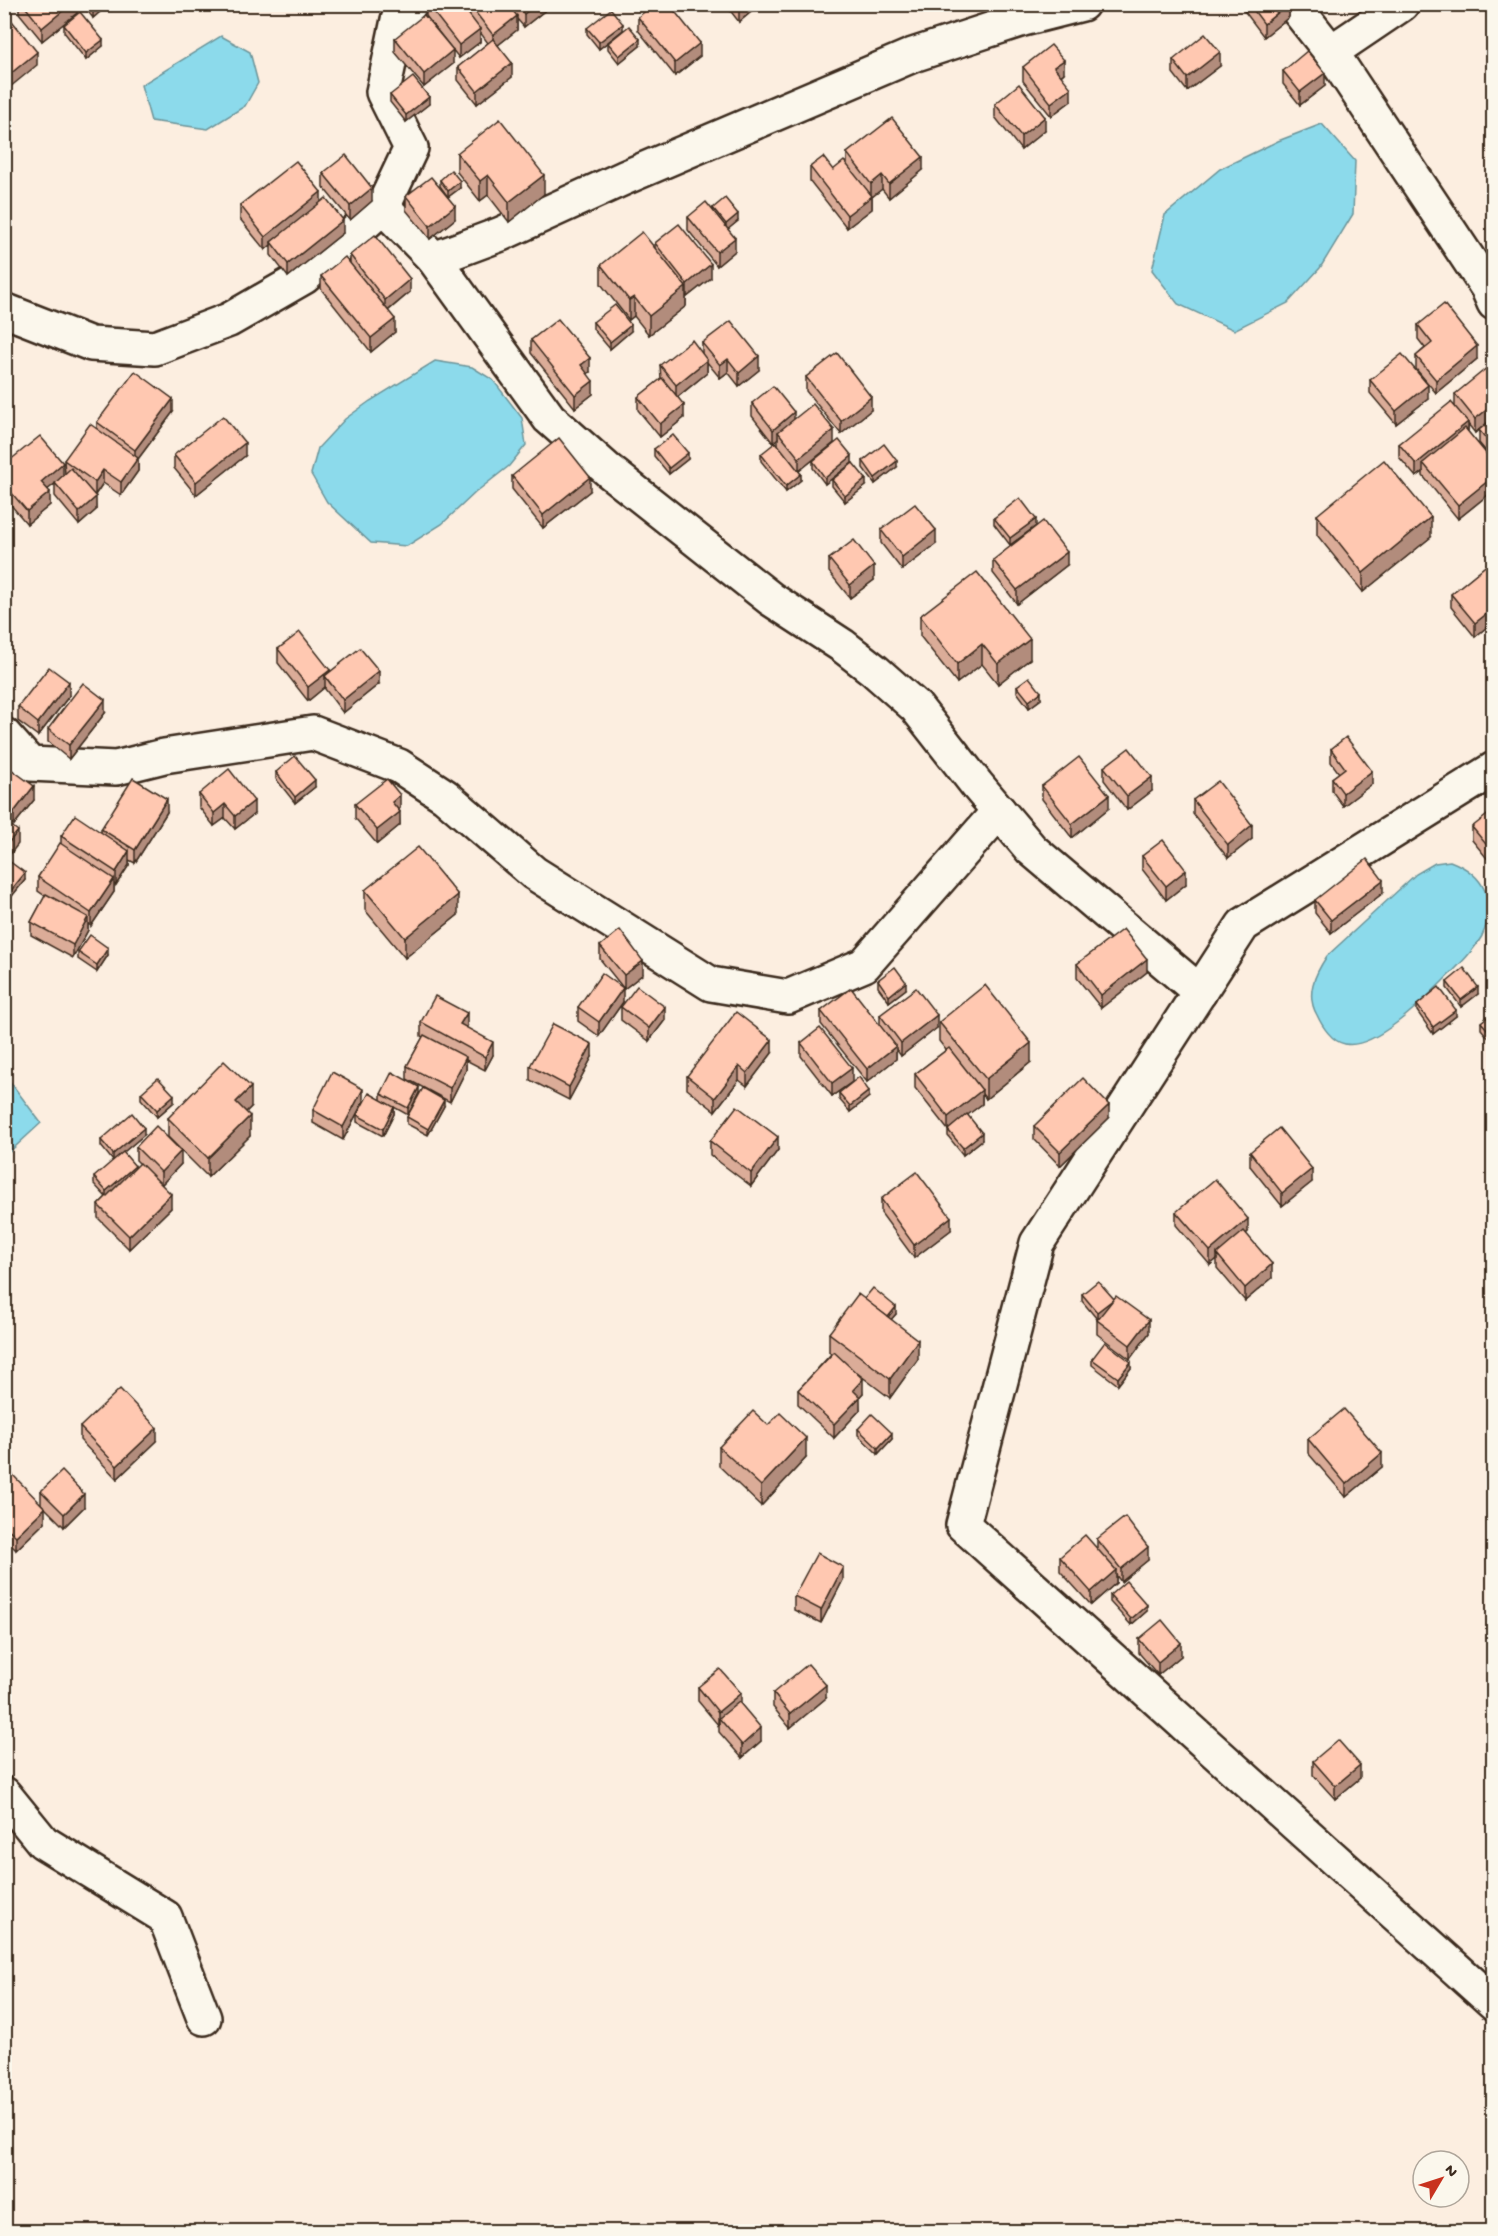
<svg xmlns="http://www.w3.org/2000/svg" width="1498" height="2236" font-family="'Gochi Hand',sans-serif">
	<rect width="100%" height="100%" fill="#fceee0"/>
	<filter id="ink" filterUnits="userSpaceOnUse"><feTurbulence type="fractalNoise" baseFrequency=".0167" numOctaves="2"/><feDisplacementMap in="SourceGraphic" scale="12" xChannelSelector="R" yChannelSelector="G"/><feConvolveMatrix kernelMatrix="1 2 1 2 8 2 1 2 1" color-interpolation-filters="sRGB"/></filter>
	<g filter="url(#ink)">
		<g fill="#8cdaeb" stroke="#6c9499" stroke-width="1.5">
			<polygon points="221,36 250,52 258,83 245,106 208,129 151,121 141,85"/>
			<polygon points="1322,124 1355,161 1353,214 1320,268 1288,303 1234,330 1178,304 1152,270 1165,215 1220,169 1278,141"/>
			<polygon points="435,361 472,367 493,380 522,418 526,445 509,466 476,492 442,524 407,546 371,543 327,502 311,474 318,448 345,419 370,401"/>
			<path d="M1450 861C1484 874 1498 901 1482 936 1472 953 1457 967 1443 981 1423 1001 1374 1050 1345 1044 1332 1042 1322 1026 1317 1015 1305 994 1315 974 1327 956L1416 874 1435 863Z"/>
			<polygon points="5,1075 41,1123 5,1156"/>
		</g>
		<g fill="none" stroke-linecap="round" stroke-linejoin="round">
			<g stroke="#3b2a1e" stroke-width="38">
				<g id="minor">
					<polyline points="1293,4 1331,52"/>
					<polyline points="1402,4 1331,52 1487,287 1494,303"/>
					<polyline points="383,207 411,148 383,92 398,20 410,4"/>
					<polyline points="434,259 501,234 624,178 913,55 1023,19 1082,4"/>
					<polyline points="4,310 91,344 155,348 229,320 304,277 383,207 434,259 549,418 609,471 771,599 843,646 874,670 916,707 977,785 1031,849 1200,992"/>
					<polyline points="4,735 30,764 116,768 164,756 313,733 399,766 445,796 534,873 711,984 788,997 864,965 999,811"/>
					<polyline points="1494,769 1243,925 1037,1243 963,1525 1494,2003"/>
					<polyline points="4,1794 43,1842 165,1917 204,2018"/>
				</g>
			</g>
			<use href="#minor" stroke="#fbf7ec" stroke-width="33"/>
		</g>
		<g fill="#dbac98" stroke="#3b2a1e" stroke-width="1.5">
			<polygon points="19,4 77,4 77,13 42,41 19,13"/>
			<polygon points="82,4 119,4 112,10 108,5 93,18"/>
			<polygon points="426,4 553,4 524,27 517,19 517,30 498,45 512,77 477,104 458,80 458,67 488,43 480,32 480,42 459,58 426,16"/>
			<polygon points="725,4 760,4 760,5 739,22"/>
			<polygon points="1239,4 1289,4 1289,17 1264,37"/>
			<polygon points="638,17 700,56 675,76 638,30"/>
			<polygon points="64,25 103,46 86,60 64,32"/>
			<polygon points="587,28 623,30 599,49 587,34"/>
			<polygon points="395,38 453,64 424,87 395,52"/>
			<polygon points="608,43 640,46 619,63 608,49"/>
			<polygon points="1173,60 1220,66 1187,91 1173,73"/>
			<polygon points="1023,67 1064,73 1061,76 1071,101 1051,116 1023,81"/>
			<polygon points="1283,71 1325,86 1300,105 1283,84"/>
			<polygon points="390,95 429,104 406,122 390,102"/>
			<polygon points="995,104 1045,130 1021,150 995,117"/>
			<polygon points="457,153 544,194 509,222 488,195 480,201 457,172"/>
			<polygon points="847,153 923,170 889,198 882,189 872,197 872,209 847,228 810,181 810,167 833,170 847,165"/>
			<polygon points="323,173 372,201 350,220 323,187"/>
			<polygon points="440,180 460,188 448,197 440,186"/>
			<polygon points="406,196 455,219 430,239 406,210"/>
			<polygon points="321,202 343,233 288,277 271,255 271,245 265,250 240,219 240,205"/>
			<polygon points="713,208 738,221 728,229 735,251 717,266 688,230 688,217 713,211"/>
			<polygon points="655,243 711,278 687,297 686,296 686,306 649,335 634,316 629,320 601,284 601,265 655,248"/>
			<polygon points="350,255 410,292 388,311 395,332 371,352 321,289 321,276 350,263"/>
			<polygon points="593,322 631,331 610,349 593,329"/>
			<polygon points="1418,325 1477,359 1436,393 1416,369 1416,356 1425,348 1418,339"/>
			<polygon points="531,340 590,372 587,374 593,394 575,408 531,353"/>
			<polygon points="702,343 759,370 739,386 728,372 720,378 707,362 707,373 678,397 684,418 660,437 638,410 638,397 661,379 660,365 702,354"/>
			<polygon points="1494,374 1494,417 1475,433 1468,424 1468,432 1494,463 1494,490 1458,519 1423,476 1423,472 1416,477 1399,457 1399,444 1455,406 1455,394"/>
			<polygon points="806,377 871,410 841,434 806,391"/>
			<polygon points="1370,380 1428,399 1396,424 1370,393"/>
			<polygon points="752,403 794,419 834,443 799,471 801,480 786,492 761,461 761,454 778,445 778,438 773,443 752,416"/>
			<polygon points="173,412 138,459 138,471 121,495 103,483 95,495 96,510 79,525 55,496 55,484 48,489 50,505 27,524 4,497 4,465 63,475 65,474 64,460 97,428 97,422"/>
			<polygon points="1494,418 1494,461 1479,443 1479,430"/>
			<polygon points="654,449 688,459 669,474 654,456"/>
			<polygon points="174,455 245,456 196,495 174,468"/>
			<polygon points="813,461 852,463 825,484 813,468"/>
			<polygon points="863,461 897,467 875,484 863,468"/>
			<polygon points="512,476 590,491 543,528 512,489"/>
			<polygon points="832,480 866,486 845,502 832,486"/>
			<polygon points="1317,515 1431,537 1363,592 1317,535"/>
			<polygon points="994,518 1036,526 1010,545 994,524"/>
			<polygon points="881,530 936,544 902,570 881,543"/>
			<polygon points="829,559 874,580 850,598 829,572"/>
			<polygon points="1494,559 1494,621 1475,637 1451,607 1451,594"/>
			<polygon points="993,560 1067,565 1017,604 993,573"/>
			<polygon points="920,616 1030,659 998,684 982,664 957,683 920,636"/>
			<polygon points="278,649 330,672 379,684 343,713 325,689 325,687 308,701 278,663"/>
			<polygon points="1017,686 1041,699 1029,708 1017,692"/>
			<polygon points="69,696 38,736 18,721 18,707"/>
			<polygon points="105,713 69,759 48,742 48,729"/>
			<polygon points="1331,749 1372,784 1343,806 1332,791 1332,778 1339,773 1331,762"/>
			<polygon points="4,764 34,800 14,825 4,818"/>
			<polygon points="1104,767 1152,791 1127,810 1104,780"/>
			<polygon points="276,772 315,787 295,803 276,779"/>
			<polygon points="1042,786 1109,808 1072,838 1042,799"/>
			<polygon points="199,794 254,814 235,829 225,818 214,826 199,807"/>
			<polygon points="1193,800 1252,839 1228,858 1193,814"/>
			<polygon points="355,804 400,808 399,810 400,825 377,844 355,818"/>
			<polygon points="167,812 135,863 129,860 129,865 116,885 114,884 114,892 91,926 88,924 88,930 73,958 31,935 31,922 45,896 38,891 38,877 61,844 61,836 101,833 101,829"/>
			<polygon points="1494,816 1494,867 1472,840 1472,827"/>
			<polygon points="1142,856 1186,884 1166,900 1142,869"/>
			<polygon points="4,867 25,880 8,901 4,898"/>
			<polygon points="365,890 458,915 405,958 365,910"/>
			<polygon points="1383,893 1331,933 1315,913 1315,900"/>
			<polygon points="600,946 643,974 624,989 600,959"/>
			<polygon points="78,952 108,955 97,972 78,959"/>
			<polygon points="1077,964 1147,972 1101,1008 1077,978"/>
			<polygon points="878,980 906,989 889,1002 878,987"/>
			<polygon points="1447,982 1478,994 1461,1007 1447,988"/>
			<polygon points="623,1002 599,1036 578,1021 578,1007"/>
			<polygon points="1417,1005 1456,1016 1433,1034 1417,1011"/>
			<polygon points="621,1007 665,1020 649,1041 621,1020"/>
			<polygon points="821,1011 880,1025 880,1015 937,1028 901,1056 896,1049 896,1059 867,1082 821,1024"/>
			<polygon points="1494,1012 1494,1044 1481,1029 1481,1022"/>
			<polygon points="421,1022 467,1026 466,1027 493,1055 485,1070 466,1060 466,1070 450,1102 407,1079 407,1066 423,1037 421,1036"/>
			<polygon points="939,1022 1031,1062 986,1099 982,1094 982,1104 967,1115 982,1140 963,1155 948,1136 948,1130 915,1088 915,1074 946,1050 939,1041"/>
			<polygon points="801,1043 852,1082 832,1096 801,1056"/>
			<polygon points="772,1053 747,1086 739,1080 715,1111 687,1089 687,1076"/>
			<polygon points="592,1057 569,1100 530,1080 530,1066"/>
			<polygon points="141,1093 174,1102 157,1117 141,1099"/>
			<polygon points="419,1093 408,1115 394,1107 394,1114 383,1136 357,1122 357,1115 381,1100 381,1094"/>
			<polygon points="839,1093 869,1097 850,1112 839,1099"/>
			<polygon points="363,1102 343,1140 313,1123 313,1110"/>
			<polygon points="444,1106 428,1135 407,1124 407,1117"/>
			<polygon points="251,1107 246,1112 250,1136 208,1177 168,1137 168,1118"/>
			<polygon points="1109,1118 1060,1166 1034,1139 1034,1126"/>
			<polygon points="144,1135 113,1161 101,1146 101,1140"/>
			<polygon points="710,1141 778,1150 751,1186 710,1155"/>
			<polygon points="136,1147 181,1164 161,1185 171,1208 129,1249 98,1218 98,1205 106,1197 94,1184 94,1177 135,1168 140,1164 136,1160"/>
			<polygon points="1250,1152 1312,1182 1282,1206 1250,1166"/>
			<polygon points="1494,1155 1494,1174 1491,1170 1491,1157"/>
			<polygon points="881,1199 951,1230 914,1258 881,1213"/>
			<polygon points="1176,1212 1248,1232 1246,1234 1272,1278 1245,1301 1217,1268 1217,1259 1210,1265 1176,1225"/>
			<polygon points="1082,1294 1114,1299 1149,1333 1130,1359 1097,1334 1097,1320 1100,1317 1097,1319 1082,1301"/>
			<polygon points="864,1299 896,1314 891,1319 918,1359 890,1398 857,1373 863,1393 859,1397 860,1410 834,1438 798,1404 798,1390 831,1354 829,1352 829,1333"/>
			<polygon points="1092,1359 1131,1368 1118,1385 1092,1365"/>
			<polygon points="80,1427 157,1441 117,1479 80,1440"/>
			<polygon points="858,1429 892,1439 878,1454 858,1435"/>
			<polygon points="1308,1439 1382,1467 1346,1497 1308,1453"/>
			<polygon points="719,1447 806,1458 761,1506 719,1466"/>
			<polygon points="4,1477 45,1522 16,1550 4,1538"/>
			<polygon points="41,1491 84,1507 64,1527 41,1504"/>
			<polygon points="1097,1539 1148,1560 1121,1582 1116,1575 1116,1583 1091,1605 1060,1571 1060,1557 1097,1549"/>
			<polygon points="843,1580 821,1623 794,1610 794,1596"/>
			<polygon points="1110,1595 1147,1611 1131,1625 1110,1602"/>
			<polygon points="1139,1639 1181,1656 1158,1675 1139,1653"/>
			<polygon points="698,1687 741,1704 761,1741 742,1758 719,1732 719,1724 718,1725 698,1701"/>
			<polygon points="773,1693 826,1698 790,1728 773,1707"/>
			<polygon points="1313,1761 1360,1778 1335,1799 1313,1775"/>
		</g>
		<g fill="#b28c7c" stroke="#3b2a1e" stroke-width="1.5">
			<polygon points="71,4 77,4 77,13 42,41 42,28"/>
			<polygon points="93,4 108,4 108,5 93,18"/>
			<polygon points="112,4 119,4 112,10"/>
			<polygon points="536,4 553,4 524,27 524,14"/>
			<polygon points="744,4 760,4 739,22 739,8"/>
			<polygon points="1289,4 1289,17 1264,37 1264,24"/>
			<polygon points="517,16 517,30 493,49 493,35"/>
			<polygon points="623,24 623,30 599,49 599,42"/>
			<polygon points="480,29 480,42 459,58 459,45"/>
			<polygon points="640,39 640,46 619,63 619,56"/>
			<polygon points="103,40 103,46 86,60 86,53"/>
			<polygon points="700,43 700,56 675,76 675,63"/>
			<polygon points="453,50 453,64 424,87 424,74"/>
			<polygon points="37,52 37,65 4,92 4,79"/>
			<polygon points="1220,52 1220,66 1187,91 1187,78"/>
			<polygon points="1064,60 1064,73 1054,81 1054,67"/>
			<polygon points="512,63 512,77 477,104 477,91"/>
			<polygon points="1325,73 1325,86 1300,105 1300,92"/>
			<polygon points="1071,88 1071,101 1051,116 1051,103"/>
			<polygon points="429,97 429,104 406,122 406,115"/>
			<polygon points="1045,117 1045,130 1021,150 1021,136"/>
			<polygon points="923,157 923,170 889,198 889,184"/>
			<polygon points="488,175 488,195 480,201 480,181"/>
			<polygon points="544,175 544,194 509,222 509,202"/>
			<polygon points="882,175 882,189 872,197 872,209 847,228 847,215 871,196 871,184"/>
			<polygon points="460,181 460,188 448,197 448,191"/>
			<polygon points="372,188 372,201 350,220 350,206"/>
			<polygon points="321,192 321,205 271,242 271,245 265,250 265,237"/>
			<polygon points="455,206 455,219 430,239 430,226"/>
			<polygon points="738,214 738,221 726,231 726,224"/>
			<polygon points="343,220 343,233 288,277 288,264"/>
			<polygon points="735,238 735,251 717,266 717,252"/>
			<polygon points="711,264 711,278 687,297 687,284"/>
			<polygon points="410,279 410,292 385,313 385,300"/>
			<polygon points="686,287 686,306 649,335 649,316"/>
			<polygon points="634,297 634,316 629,320 629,300"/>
			<polygon points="395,319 395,332 371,352 371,338"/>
			<polygon points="631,325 631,331 610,349 610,342"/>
			<polygon points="1477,346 1477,359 1436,393 1436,380"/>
			<polygon points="759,356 759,370 739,386 739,373"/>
			<polygon points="590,358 590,372 581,379 581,365"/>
			<polygon points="728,359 728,372 720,378 720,365"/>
			<polygon points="707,360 707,373 676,398 676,385"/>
			<polygon points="593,381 593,394 575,408 575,395"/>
			<polygon points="1428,385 1428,399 1396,424 1396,411"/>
			<polygon points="871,397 871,410 841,434 841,421"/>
			<polygon points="173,399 173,412 138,459 138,471 121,495 121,482 135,462 135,450"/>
			<polygon points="1494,404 1494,417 1475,433 1475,419"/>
			<polygon points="684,405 684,418 660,437 660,424"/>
			<polygon points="794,412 794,426 778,432 778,438 773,443 773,430"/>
			<polygon points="1468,422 1468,436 1423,463 1423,472 1416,477 1416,464"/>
			<polygon points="834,430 834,443 799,471 799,458"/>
			<polygon points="245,443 245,456 196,495 196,482"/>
			<polygon points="688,453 688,459 669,474 669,468"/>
			<polygon points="852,456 852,463 825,484 825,478"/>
			<polygon points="897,461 897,467 875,484 875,478"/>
			<polygon points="63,463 63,477 41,495 41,482"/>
			<polygon points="103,470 103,483 95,495 95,482"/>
			<polygon points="801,474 801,480 786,492 786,486"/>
			<polygon points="1494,476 1494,490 1458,519 1458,505"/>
			<polygon points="590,477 590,491 543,528 543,515"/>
			<polygon points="866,479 866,486 845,502 845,496"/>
			<polygon points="50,492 50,505 27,524 27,511"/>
			<polygon points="96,497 96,510 79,525 79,512"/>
			<polygon points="1431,517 1431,537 1363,592 1363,573"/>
			<polygon points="1036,519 1036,526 1010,545 1010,538"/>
			<polygon points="936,530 936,544 902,570 902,557"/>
			<polygon points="1067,552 1067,565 1017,604 1017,590"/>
			<polygon points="874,566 874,580 850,598 850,585"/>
			<polygon points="1494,608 1494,621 1475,637 1475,623"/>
			<polygon points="1030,639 1030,659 998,684 998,664"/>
			<polygon points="982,644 982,664 957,683 957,664"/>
			<polygon points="330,670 330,683 325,676 325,687 308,701 308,687"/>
			<polygon points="379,671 379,684 343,713 343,700"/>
			<polygon points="69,682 69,696 38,736 38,723"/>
			<polygon points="1041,692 1041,699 1029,708 1029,701"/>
			<polygon points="105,700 105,713 69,759 69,745"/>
			<polygon points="1372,771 1372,784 1343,806 1343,793"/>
			<polygon points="1152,777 1152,791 1127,810 1127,796"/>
			<polygon points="315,780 315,787 295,803 295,797"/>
			<polygon points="34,786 34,800 14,825 14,812"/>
			<polygon points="400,795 400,808 392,815 392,802"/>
			<polygon points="1109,795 1109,808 1072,838 1072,824"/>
			<polygon points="167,799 167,812 135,863 135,850"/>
			<polygon points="254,801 254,814 235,829 235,816"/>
			<polygon points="225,804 225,818 214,826 214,813"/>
			<polygon points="400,812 400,825 377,844 377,830"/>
			<polygon points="1252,825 1252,839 1228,858 1228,845"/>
			<polygon points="18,831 18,844 4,862 4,848"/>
			<polygon points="129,851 129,865 116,885 116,872"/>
			<polygon points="1186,870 1186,884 1166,900 1166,886"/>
			<polygon points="25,873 25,880 8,901 8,894"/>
			<polygon points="114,879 114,892 91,926 91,913"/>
			<polygon points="1383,880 1383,893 1331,933 1331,920"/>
			<polygon points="458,895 458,915 405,958 405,938"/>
			<polygon points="88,917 88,930 73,958 73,945"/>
			<polygon points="108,948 108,955 97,972 97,965"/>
			<polygon points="1147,959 1147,972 1101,1008 1101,995"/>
			<polygon points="643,961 643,974 624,989 624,975"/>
			<polygon points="906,982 906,989 889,1002 889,996"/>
			<polygon points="1478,987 1478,994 1461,1007 1461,1000"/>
			<polygon points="623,988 623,1002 599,1036 599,1022"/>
			<polygon points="665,1007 665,1020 649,1041 649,1028"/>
			<polygon points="1456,1010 1456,1016 1433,1034 1433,1027"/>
			<polygon points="467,1013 467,1026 460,1038 460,1024"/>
			<polygon points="937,1015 937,1028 901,1056 901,1043"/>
			<polygon points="772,1040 772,1053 747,1086 747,1073"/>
			<polygon points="493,1042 493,1055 485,1070 485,1057"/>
			<polygon points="1031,1043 1031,1062 986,1099 986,1079"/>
			<polygon points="592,1044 592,1057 569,1100 569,1087"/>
			<polygon points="896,1046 896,1059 867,1082 867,1069"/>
			<polygon points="466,1057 466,1070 450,1102 450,1088"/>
			<polygon points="739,1066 739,1080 715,1111 715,1098"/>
			<polygon points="852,1068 852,1082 832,1096 832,1083"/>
			<polygon points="251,1087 251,1107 236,1122 236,1102"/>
			<polygon points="419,1087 419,1093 408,1115 408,1108"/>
			<polygon points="363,1089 363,1102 343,1140 343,1127"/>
			<polygon points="982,1090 982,1104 948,1130 948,1117"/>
			<polygon points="869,1091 869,1097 850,1112 850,1106"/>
			<polygon points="174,1095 174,1102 157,1117 157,1110"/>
			<polygon points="444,1100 444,1106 428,1135 428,1129"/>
			<polygon points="1109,1105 1109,1118 1060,1166 1060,1152"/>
			<polygon points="394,1107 394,1114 383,1136 383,1129"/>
			<polygon points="250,1116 250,1136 208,1177 208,1158"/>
			<polygon points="144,1128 144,1135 113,1161 113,1154"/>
			<polygon points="982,1133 982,1140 963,1155 963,1148"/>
			<polygon points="778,1137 778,1150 751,1186 751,1173"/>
			<polygon points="181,1151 181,1164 161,1185 161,1172"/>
			<polygon points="135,1166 135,1173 106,1198 106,1191"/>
			<polygon points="1312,1169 1312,1182 1282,1206 1282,1193"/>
			<polygon points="171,1194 171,1208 129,1249 129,1236"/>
			<polygon points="951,1217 951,1230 914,1258 914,1245"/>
			<polygon points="1248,1219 1248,1232 1219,1257 1217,1254 1217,1259 1210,1265 1210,1251"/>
			<polygon points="1272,1264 1272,1278 1245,1301 1245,1288"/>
			<polygon points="1114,1299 1114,1306 1097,1319 1097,1312"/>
			<polygon points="896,1307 896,1314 883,1329 883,1323"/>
			<polygon points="1149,1320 1149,1333 1130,1359 1130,1345"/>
			<polygon points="918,1340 918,1359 890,1398 890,1379"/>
			<polygon points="1131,1362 1131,1368 1118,1385 1118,1378"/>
			<polygon points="863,1379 863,1393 853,1404 853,1390"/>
			<polygon points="860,1397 860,1410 834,1438 834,1424"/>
			<polygon points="157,1428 157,1441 117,1479 117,1466"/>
			<polygon points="892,1433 892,1439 878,1454 878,1448"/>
			<polygon points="806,1438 806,1458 761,1506 761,1486"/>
			<polygon points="1382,1453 1382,1467 1346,1497 1346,1484"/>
			<polygon points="84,1494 84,1507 64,1527 64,1514"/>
			<polygon points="45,1508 45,1522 16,1550 16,1536"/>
			<polygon points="1148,1547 1148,1560 1121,1582 1121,1569"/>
			<polygon points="843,1567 843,1580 821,1623 821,1610"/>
			<polygon points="1116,1570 1116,1583 1091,1605 1091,1592"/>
			<polygon points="1147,1605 1147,1611 1131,1625 1131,1619"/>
			<polygon points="1181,1643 1181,1656 1158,1675 1158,1662"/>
			<polygon points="826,1685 826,1698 790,1728 790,1714"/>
			<polygon points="741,1693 741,1707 719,1718 719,1724 718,1725 718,1712"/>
			<polygon points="761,1728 761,1741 742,1758 742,1745"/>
			<polygon points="1360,1765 1360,1778 1335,1799 1335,1786"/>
		</g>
		<g fill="#ffc8b1" stroke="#3b2a1e" stroke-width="1.5">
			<polygon points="23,4 71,4 42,28"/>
			<polygon points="427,4 461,4 480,29 459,45"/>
			<polygon points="469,4 508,4 517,16 493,35"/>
			<polygon points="517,4 536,4 524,14"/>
			<polygon points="654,4 669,4 700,43 675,63 638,17"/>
			<polygon points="736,4 744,4 739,8"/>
			<polygon points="1249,4 1288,4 1264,24"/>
			<polygon points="611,9 623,24 599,42 587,28"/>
			<polygon points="4,11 37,52 4,79"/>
			<polygon points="80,12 103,40 86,53 64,25"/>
			<polygon points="424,15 453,50 424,74 395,38"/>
			<polygon points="629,26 640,39 619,56 608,43"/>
			<polygon points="1205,34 1220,52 1187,78 1173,60"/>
			<polygon points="493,39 512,63 477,91 458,67"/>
			<polygon points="1051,45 1064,60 1054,67 1071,88 1051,103 1023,67"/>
			<polygon points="1307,51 1325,73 1300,92 1283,71"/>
			<polygon points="413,77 429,97 406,115 390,95"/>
			<polygon points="1019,84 1045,117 1021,136 995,104"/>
			<polygon points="892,118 923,157 889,184 882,175 871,184 847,153"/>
			<polygon points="500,119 544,175 509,202 488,175 480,181 457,153"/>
			<polygon points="346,155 372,188 350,206 323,173"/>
			<polygon points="823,157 833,170 844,161 872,196 847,215 810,167"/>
			<polygon points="296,161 321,192 265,237 240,205"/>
			<polygon points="451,170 460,181 448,191 440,180"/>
			<polygon points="431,177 455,206 430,226 406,196"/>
			<polygon points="326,198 343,220 288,264 271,242"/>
			<polygon points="725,198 738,214 726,224 713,208"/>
			<polygon points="706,202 735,238 717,252 688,217"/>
			<polygon points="679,224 711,264 687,284 655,243"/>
			<polygon points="642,232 686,287 649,316 634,297 629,300 601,265"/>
			<polygon points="375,235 410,279 385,300 350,255"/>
			<polygon points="345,257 395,319 371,338 321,276"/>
			<polygon points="1444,304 1477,346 1436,380 1416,356 1432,343 1418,325"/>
			<polygon points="615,305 631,325 610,342 593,322"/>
			<polygon points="558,319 590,358 581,365 593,381 575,395 531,340"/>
			<polygon points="731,321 759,356 739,373 728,359 720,365 702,343"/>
			<polygon points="692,340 707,360 676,385 660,365"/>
			<polygon points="837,353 871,397 841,421 806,377"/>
			<polygon points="1402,354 1428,385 1396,411 1370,380"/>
			<polygon points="1488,367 1494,374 1494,404 1475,419 1455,394"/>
			<polygon points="135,371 173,399 135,450 97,422"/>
			<polygon points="662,378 684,405 660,424 638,397"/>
			<polygon points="773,386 794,412 773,430 752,403"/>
			<polygon points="1451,402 1468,422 1416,464 1399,444"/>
			<polygon points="813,404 834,430 799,458 778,432"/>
			<polygon points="223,416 245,443 196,482 174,455"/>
			<polygon points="1494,418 1494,448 1479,430"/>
			<polygon points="90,424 138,458 121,482 103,470 95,482 64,460"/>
			<polygon points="1465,428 1494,463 1494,476 1458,505 1423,463"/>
			<polygon points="673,435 688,453 669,468 654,449"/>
			<polygon points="40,436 63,463 41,482 50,492 27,511 4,484 4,465"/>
			<polygon points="559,438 590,477 543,515 512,476"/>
			<polygon points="839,440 852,456 825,478 813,461"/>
			<polygon points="776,442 801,474 786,486 761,454"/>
			<polygon points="884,444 897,461 875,478 863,461"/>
			<polygon points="1384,460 1431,517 1363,573 1317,515"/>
			<polygon points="853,463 866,479 845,496 832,480"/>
			<polygon points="71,468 96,497 79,512 55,483"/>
			<polygon points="1020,498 1036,519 1010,538 994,518"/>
			<polygon points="915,504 936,530 902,557 881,530"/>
			<polygon points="1043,521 1067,552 1017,590 993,560"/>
			<polygon points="854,540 874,566 850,585 829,559"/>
			<polygon points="1494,559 1494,608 1475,623 1451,594"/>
			<polygon points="977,572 1030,639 998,664 982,644 957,664 920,616"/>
			<polygon points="300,632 330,670 308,687 278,649"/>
			<polygon points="360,648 379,671 343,700 325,676"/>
			<polygon points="49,667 69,682 38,723 18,707"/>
			<polygon points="1029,677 1041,692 1029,701 1017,686"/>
			<polygon points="83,683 105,700 69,745 48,729"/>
			<polygon points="1346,737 1372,771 1343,793 1332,778 1345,768 1331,749"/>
			<polygon points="1129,748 1152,777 1127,796 1104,767"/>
			<polygon points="295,756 315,780 295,797 276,772"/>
			<polygon points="1079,757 1109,795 1072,824 1042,786"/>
			<polygon points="4,764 34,786 14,812 4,804"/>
			<polygon points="229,769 254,801 235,816 225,804 214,813 199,794"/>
			<polygon points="133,778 167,799 135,850 101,829"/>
			<polygon points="387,779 400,795 392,802 400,812 377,830 355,804"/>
			<polygon points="1218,781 1252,825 1228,845 1193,800"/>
			<polygon points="1491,812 1494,816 1494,854 1472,827"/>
			<polygon points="75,815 129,851 116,872 61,836"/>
			<polygon points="4,820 18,831 4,848"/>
			<polygon points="1163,840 1186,870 1166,886 1142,856"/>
			<polygon points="60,843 114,879 91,913 38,877"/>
			<polygon points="418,847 458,895 405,938 365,890"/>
			<polygon points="1367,859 1383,880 1331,920 1315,900"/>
			<polygon points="9,861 25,873 8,894 4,891 4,867"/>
			<polygon points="46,894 88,917 73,945 31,922"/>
			<polygon points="1123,929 1147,959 1101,995 1077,964"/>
			<polygon points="620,930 643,961 624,975 600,946"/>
			<polygon points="90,935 108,948 97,965 78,952"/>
			<polygon points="895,967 906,982 889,996 878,980"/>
			<polygon points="1464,968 1478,987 1461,1000 1447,982"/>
			<polygon points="602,973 623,988 599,1022 578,1007"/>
			<polygon points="985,985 1031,1043 986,1079 939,1022"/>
			<polygon points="637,986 665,1007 649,1028 621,1007"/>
			<polygon points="1439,987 1456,1010 1433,1027 1417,1005"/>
			<polygon points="851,988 896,1046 867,1069 821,1011"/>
			<polygon points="916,988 937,1015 901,1043 880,1015"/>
			<polygon points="435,996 467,1013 460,1024 493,1042 485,1057 421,1022"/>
			<polygon points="736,1012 772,1040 747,1073 739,1066 715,1098 687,1076"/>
			<polygon points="1494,1012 1494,1037 1481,1022"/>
			<polygon points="553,1024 592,1044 569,1087 530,1066"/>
			<polygon points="820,1028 852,1068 832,1083 801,1043"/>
			<polygon points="424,1035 466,1057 450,1088 407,1066"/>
			<polygon points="949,1048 982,1090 948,1117 915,1074"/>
			<polygon points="224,1061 251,1087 236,1102 250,1116 208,1158 168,1118"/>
			<polygon points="332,1072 363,1089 343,1127 313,1110"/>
			<polygon points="392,1072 419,1087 408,1108 381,1094"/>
			<polygon points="859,1077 869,1091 850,1106 839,1093"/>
			<polygon points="158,1078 174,1095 157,1110 141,1093"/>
			<polygon points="1083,1078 1109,1105 1060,1152 1034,1126"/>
			<polygon points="423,1088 444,1100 428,1129 407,1117"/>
			<polygon points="369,1093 394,1107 383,1129 357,1115"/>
			<polygon points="737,1106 778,1137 751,1173 710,1141"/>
			<polygon points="132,1113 144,1128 113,1154 101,1140"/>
			<polygon points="967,1114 982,1133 963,1148 948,1130"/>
			<polygon points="156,1126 181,1151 161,1172 136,1147"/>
			<polygon points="1279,1128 1312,1169 1282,1193 1250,1152"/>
			<polygon points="123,1152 135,1166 106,1191 94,1177"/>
			<polygon points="140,1163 171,1194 129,1236 98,1205"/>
			<polygon points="917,1172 951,1217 914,1245 881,1199"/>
			<polygon points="1215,1179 1248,1219 1210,1251 1176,1212"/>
			<polygon points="1244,1231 1272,1264 1245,1288 1217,1254"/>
			<polygon points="1098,1281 1114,1299 1097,1312 1082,1294"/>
			<polygon points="873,1288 896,1307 888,1317 864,1299"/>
			<polygon points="858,1294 918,1340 890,1379 829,1333"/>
			<polygon points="1116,1296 1149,1320 1130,1345 1097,1320"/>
			<polygon points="1105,1342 1131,1362 1118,1378 1092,1359"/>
			<polygon points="834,1352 863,1379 853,1390 860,1397 834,1424 798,1390"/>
			<polygon points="120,1389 157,1428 117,1466 80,1427"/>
			<polygon points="1344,1409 1382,1453 1346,1484 1308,1439"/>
			<polygon points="753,1411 768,1425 780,1413 806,1438 761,1486 719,1447"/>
			<polygon points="872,1414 892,1433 878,1448 858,1429"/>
			<polygon points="62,1471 84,1494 64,1514 41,1491"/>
			<polygon points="10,1472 45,1508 16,1536 4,1525 4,1477"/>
			<polygon points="1125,1517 1148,1547 1121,1569 1097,1539"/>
			<polygon points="1085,1535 1116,1570 1091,1592 1060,1557"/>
			<polygon points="817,1553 843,1567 821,1610 794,1596"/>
			<polygon points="1126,1581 1147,1605 1131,1619 1110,1595"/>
			<polygon points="1162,1620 1181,1643 1158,1662 1139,1639"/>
			<polygon points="808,1664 826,1685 790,1714 773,1693"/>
			<polygon points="720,1669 741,1693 718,1712 698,1687"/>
			<polygon points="739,1702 761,1728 742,1745 719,1718"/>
			<polygon points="1338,1740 1360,1765 1335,1786 1313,1761"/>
		</g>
	</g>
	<rect width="1498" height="2236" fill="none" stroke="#fbf7ec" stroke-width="24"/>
	<rect x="12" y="12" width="1474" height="2212" fill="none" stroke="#3b2a1e" stroke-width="2" filter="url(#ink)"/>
	<g transform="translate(1441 2179) rotate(51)"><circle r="28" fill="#fbf7ec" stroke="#aea59a" stroke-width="1.5"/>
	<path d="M0-4.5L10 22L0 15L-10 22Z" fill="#c8321e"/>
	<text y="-9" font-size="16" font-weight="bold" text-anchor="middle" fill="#3b2a1e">N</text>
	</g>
</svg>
